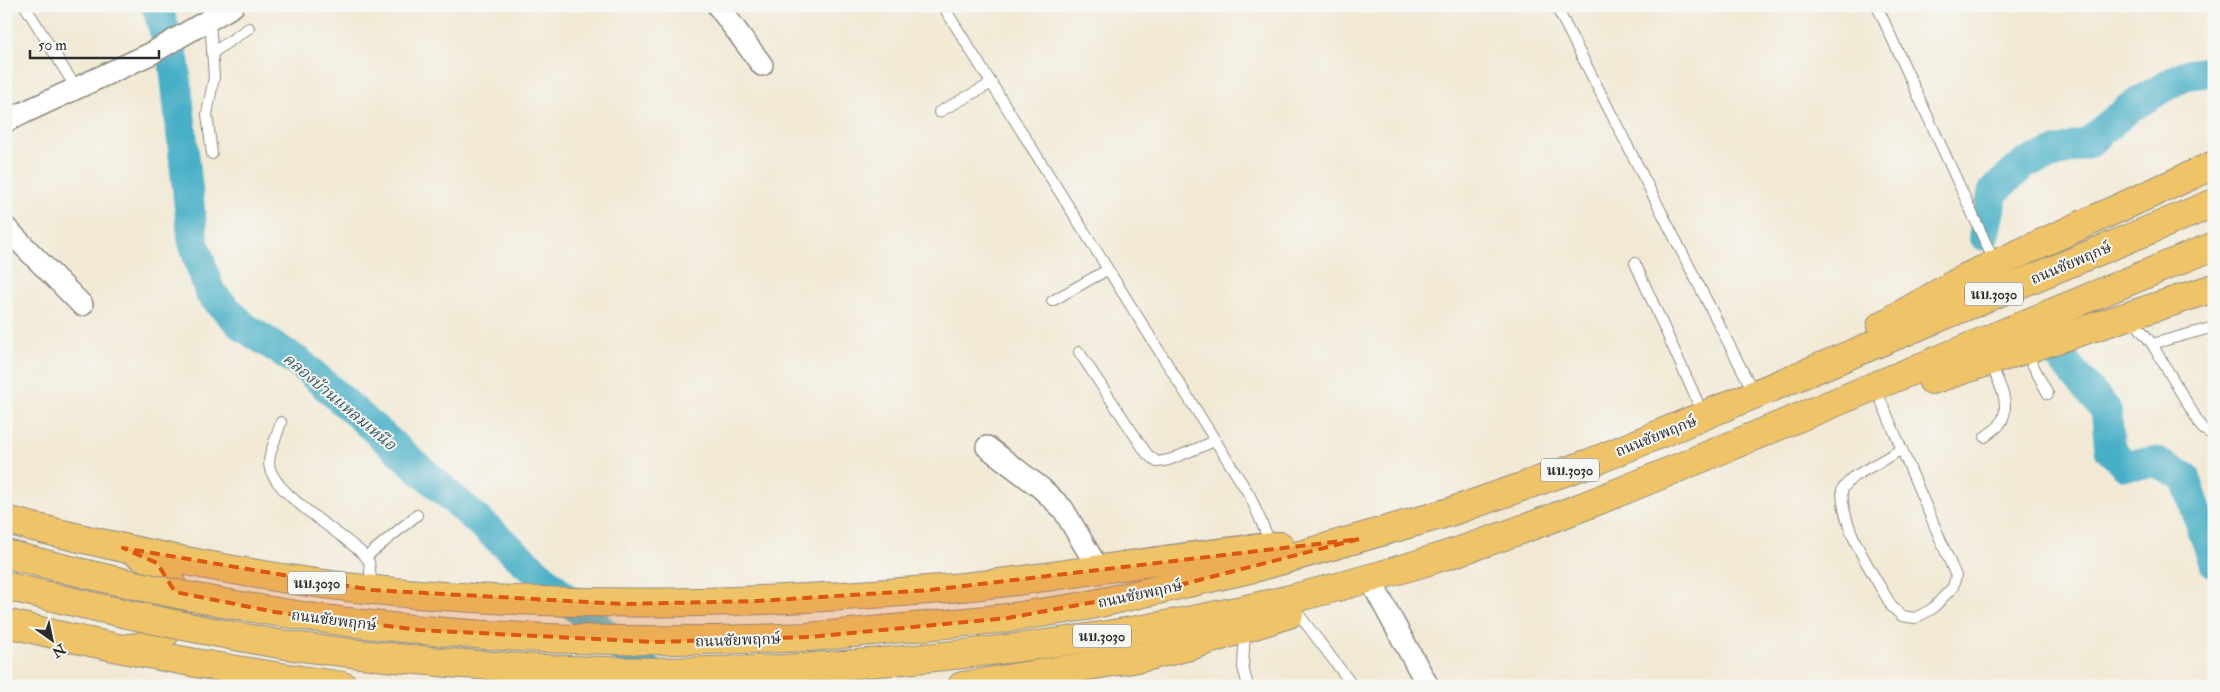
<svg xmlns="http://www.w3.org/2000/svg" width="2220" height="692" font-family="'IM FELL Double Pica','Noto Serif Thai',serif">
	<rect width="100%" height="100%" fill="#f6f6f2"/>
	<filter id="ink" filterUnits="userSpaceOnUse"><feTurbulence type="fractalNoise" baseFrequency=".02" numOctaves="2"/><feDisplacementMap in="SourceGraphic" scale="10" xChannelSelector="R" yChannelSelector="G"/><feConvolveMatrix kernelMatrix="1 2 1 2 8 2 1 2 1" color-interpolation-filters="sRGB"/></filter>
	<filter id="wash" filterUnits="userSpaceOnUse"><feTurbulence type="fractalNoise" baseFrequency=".0096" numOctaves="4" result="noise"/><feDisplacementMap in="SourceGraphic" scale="20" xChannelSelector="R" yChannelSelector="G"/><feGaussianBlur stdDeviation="1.12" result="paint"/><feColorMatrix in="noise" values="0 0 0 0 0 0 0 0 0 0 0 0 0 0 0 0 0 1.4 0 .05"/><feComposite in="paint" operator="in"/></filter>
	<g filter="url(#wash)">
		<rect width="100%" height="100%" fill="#f2e9d4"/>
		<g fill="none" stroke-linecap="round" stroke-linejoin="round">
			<g stroke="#47afc6" stroke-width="31">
				<polyline points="157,6 174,62 193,241 210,293 244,327 300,363 665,686"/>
				<polyline points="1984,235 1993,192 2025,163 2089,142 2129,108 2185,75 2214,71"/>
				<polyline points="2061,358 2106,410 2110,450 2126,465 2155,462 2185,477 2214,562"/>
			</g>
		</g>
	</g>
	<g filter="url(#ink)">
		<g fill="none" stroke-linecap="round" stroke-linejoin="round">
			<g stroke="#8e8a80" stroke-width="12">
				<g id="service">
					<polyline points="25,6 76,88"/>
					<polyline points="943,6 1250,496 1267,535 1269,546"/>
					<polyline points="1556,6 1754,393"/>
					<polyline points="1877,6 1995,263"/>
					<polyline points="210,21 214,77 207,114 212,154"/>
					<polyline points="212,53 249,28"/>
					<polyline points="939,112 992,83"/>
					<polyline points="1635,263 1704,416"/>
					<polyline points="1052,301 1107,270"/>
					<polyline points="2131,317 2152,344 2214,327"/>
					<polyline points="2152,344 2202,428 2214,436"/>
					<polyline points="1079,352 1147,454 1157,462 1169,460 1215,441"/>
					<polyline points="2026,352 2048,394"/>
					<path d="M1879 396 1956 576 1953 587 1932 609 1915 618 1902 616 1892 607C1872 571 1842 531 1842 489L1853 477 1902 449"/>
					<path d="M281 422C278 434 269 451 269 463 270 494 347 535 366 557L369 562 372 589"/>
					<path d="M1985 437C1989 433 1997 429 2000 424 2013 405 1998 381 1990 363"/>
					<polyline points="366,557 417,515"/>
					<polyline points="1297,612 1353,686"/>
					<polyline points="1245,630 1243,667 1248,686"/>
				</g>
			</g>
			<g stroke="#8e8a80" stroke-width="24">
				<g id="minor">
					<polyline points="718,6 762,65"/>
					<polyline points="6,121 150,54 233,6"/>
					<polyline points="6,228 82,305"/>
					<polyline points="987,447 1041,488 1063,509 1099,570"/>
					<polyline points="1374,587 1428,686"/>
				</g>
			</g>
			<g stroke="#8e8a80" stroke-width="30">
				<g id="primary">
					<polyline points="1881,326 1967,277 2214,165"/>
					<polyline points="1932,380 2214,288"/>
					<path d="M6 520C127 551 250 577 374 590 558 609 743 605 928 590 1046 581 1162 557 1280 546"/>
					<path d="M6 623C117 650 230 671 343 686"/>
					<polyline points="809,637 1008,618 1086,606 1258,567 1450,512 1590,463 2214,203"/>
					<path d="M128 648C190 645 191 575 138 554"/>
					<path d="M783 669C996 656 1210 628 1415 565 1543 527 1665 473 1788 422 1930 363 2072 305 2214 246"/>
					<polyline points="962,686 1145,657 1190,646 1289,614"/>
				</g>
			</g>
			<use href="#service" stroke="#fff" stroke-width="10"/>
			<use href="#minor" stroke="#fff" stroke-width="21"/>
			<use href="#primary" stroke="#efc469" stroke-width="28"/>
			<g stroke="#8e8a80" stroke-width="30" stroke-linecap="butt">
				<g id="primary-bridge">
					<path d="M6 554C95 577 186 598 277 612 453 640 631 645 809 637"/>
					<path d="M6 586C93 607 180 627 268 642 307 649 347 652 386 657 518 671 650 675 783 669"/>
				</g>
			</g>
			<use href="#primary-bridge" stroke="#efc469" stroke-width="28"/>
		</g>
	</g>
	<path fill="#df570e" fill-opacity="0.2" stroke="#df570e" stroke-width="4" stroke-dasharray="10 6" stroke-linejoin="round" d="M1359 539 1164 589 1008 618 809 637 654 642 419 630 275 612 175 592 157 563 123 548 372 590 623 604 758 601 930 590Z"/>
	<g text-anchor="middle" stroke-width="4" stroke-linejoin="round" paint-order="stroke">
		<g fill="#f6f6f2" stroke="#686867" stroke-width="1">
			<rect x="1965" y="282.5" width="58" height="23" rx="4"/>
			<rect x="1541" y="458.5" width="58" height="23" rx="4"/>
			<rect x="288" y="571.5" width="58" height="23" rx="4"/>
			<rect x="1073" y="624.5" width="58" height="23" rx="4"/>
		</g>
		<g font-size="14" font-weight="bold" fill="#2b2b2b">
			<text x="1994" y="299">นบ.3030</text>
			<text x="1570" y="475">นบ.3030</text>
			<text x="317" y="588">นบ.3030</text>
			<text x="1102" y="641">นบ.3030</text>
		</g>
		<g font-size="15" fill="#2b2b2b" stroke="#f6f6f2">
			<text transform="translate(2071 263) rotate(-23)" y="5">ถนนชัยพฤกษ์</text>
			<text transform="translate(1656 436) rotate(-22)" y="5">ถนนชัยพฤกษ์</text>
			<text transform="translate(1140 594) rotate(-12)" y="5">ถนนชัยพฤกษ์</text>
			<text transform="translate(334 620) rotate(7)" y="5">ถนนชัยพฤกษ์</text>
			<text transform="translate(738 640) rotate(-2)" y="5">ถนนชัยพฤกษ์</text>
		</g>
		<g font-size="16" font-style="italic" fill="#355961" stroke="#f6f6f2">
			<text transform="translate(340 401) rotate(40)" y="6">คลองบ้านแหลมเหนือ</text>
		</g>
	</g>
	<rect width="2220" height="692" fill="none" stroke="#f6f6f2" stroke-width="25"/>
	<g transform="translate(52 640) rotate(147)" stroke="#f6f6f2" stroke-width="4" paint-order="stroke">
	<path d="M0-4L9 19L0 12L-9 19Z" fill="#2b2b2b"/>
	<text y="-8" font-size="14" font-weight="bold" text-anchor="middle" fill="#2b2b2b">N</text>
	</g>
	<path d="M30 50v8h129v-8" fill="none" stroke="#2b2b2b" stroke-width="2.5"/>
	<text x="38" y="50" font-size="15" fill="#2b2b2b" stroke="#f6f6f2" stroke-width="4" paint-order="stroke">50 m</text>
</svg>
